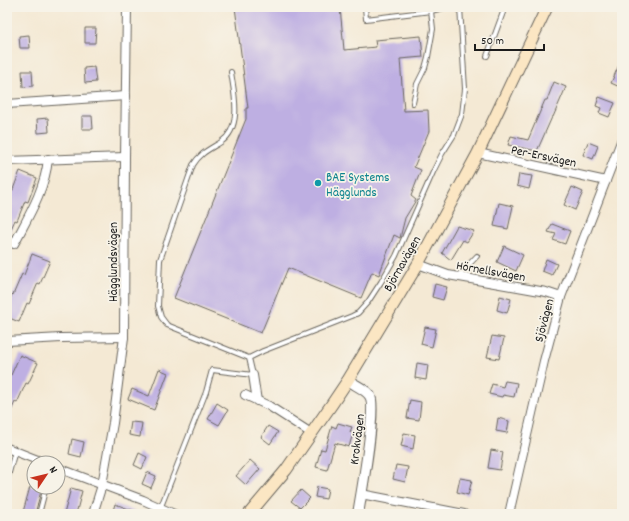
<svg xmlns="http://www.w3.org/2000/svg" width="629" height="521" font-family="Dekko,sans-serif">
	<rect width="100%" height="100%" fill="#f7f3e8"/>
	<filter id="ink" filterUnits="userSpaceOnUse"><feTurbulence type="fractalNoise" baseFrequency=".025" numOctaves="2"/><feDisplacementMap in="SourceGraphic" scale="8" xChannelSelector="R" yChannelSelector="G"/><feConvolveMatrix kernelMatrix="1 2 1 2 8 2 1 2 1" color-interpolation-filters="sRGB"/></filter>
	<filter id="wash" filterUnits="userSpaceOnUse"><feTurbulence type="fractalNoise" baseFrequency=".012" numOctaves="4" result="noise"/><feDisplacementMap in="SourceGraphic" scale="16" xChannelSelector="R" yChannelSelector="G"/><feGaussianBlur stdDeviation="0.9" result="paint"/><feColorMatrix in="noise" values="0 0 0 0 0 0 0 0 0 0 0 0 0 0 0 0 0 1.4 0 .05"/><feComposite in="paint" operator="in"/></filter>
	<g filter="url(#wash)">
		<rect width="100%" height="100%" fill="#f4e9d4"/>
		<g id="blocks">
			<g fill="#beafe2">
				<polygon points="235,7 340,7 344,50 376,47 375,40 421,36 423,57 400,59 404,111 428,110 429,131 414,167 421,170 411,196 416,200 405,218 400,238 394,235 379,275 372,272 361,298 288,268 261,333 174,298 246,119 246,108 248,108"/>
				<polygon points="85,28 96,28 95,43 85,43"/>
				<polygon points="29,35 30,48 20,48 19,36"/>
				<polygon points="622,58 622,88 611,83"/>
				<polygon points="94,67 96,82 85,83 84,68"/>
				<polygon points="22,71 32,71 33,86 23,87"/>
				<polygon points="554,82 566,87 553,117 552,117 537,151 508,145 511,136 528,140 545,100 547,100"/>
				<polygon points="599,97 615,103 609,117 599,113 601,108 596,106"/>
				<polygon points="82,116 92,116 93,129 82,129"/>
				<polygon points="48,118 49,132 38,133 37,119"/>
				<polygon points="588,142 598,146 593,159 583,155"/>
				<polygon points="20,171 37,178 28,202 25,201 17,221 15,220 7,238 7,198 10,191 12,192"/>
				<polygon points="519,174 532,176 529,189 517,186"/>
				<polygon points="572,187 583,192 575,210 564,205"/>
				<polygon points="499,203 513,206 508,229 494,226"/>
				<polygon points="552,224 570,231 565,244 553,240 556,234 548,232"/>
				<polygon points="457,226 474,231 467,242 463,240 451,260 442,253"/>
				<polygon points="504,246 523,255 516,271 497,262"/>
				<polygon points="32,254 50,261 40,284 38,283 29,304 27,303 19,322 7,317 7,306 12,294 13,295 22,274 24,275"/>
				<polygon points="546,259 557,264 552,275 542,271"/>
				<polygon points="435,284 447,287 443,300 432,297"/>
				<polygon points="500,296 511,299 507,313 497,310"/>
				<polygon points="425,327 436,329 432,347 421,344"/>
				<polygon points="492,336 504,338 499,359 487,357"/>
				<polygon points="20,355 38,363 28,384 26,383 17,403 15,402 7,420 7,379 9,375 11,375"/>
				<polygon points="417,363 428,365 426,380 415,378"/>
				<polygon points="159,369 168,373 154,410 128,399 132,389 149,396"/>
				<polygon points="505,381 517,383 514,397 503,395 502,397 489,394 492,384 503,387"/>
				<polygon points="410,400 421,402 419,420 407,418"/>
				<polygon points="217,403 228,410 219,425 208,419"/>
				<polygon points="498,418 509,421 507,433 496,431"/>
				<polygon points="131,422 142,423 140,437 129,435"/>
				<polygon points="338,423 352,427 350,432 353,433 349,447 335,443 327,470 316,467 321,449 325,450 332,426 336,428"/>
				<polygon points="268,426 278,432 270,444 261,437"/>
				<polygon points="404,433 415,435 413,449 401,446"/>
				<polygon points="72,439 84,442 81,457 69,454"/>
				<polygon points="491,450 503,452 500,470 488,468"/>
				<polygon points="139,453 147,457 142,469 134,465"/>
				<polygon points="250,460 260,469 246,485 236,476"/>
				<polygon points="396,465 408,467 405,482 393,479"/>
				<polygon points="147,472 156,476 151,488 142,484"/>
				<polygon points="460,478 472,480 468,495 457,492"/>
				<polygon points="30,487 42,487 35,514 23,512"/>
				<polygon points="317,487 328,489 326,499 315,497"/>
				<polygon points="71,488 82,491 76,514 64,514"/>
				<polygon points="301,490 310,498 300,508 291,501"/>
				<polygon points="115,504 140,513 140,514 112,514"/>
			</g>
		</g>
	</g>
	<g filter="url(#ink)">
		<use href="#blocks" fill-opacity="0" stroke="#68645c" stroke-width="1"/>
		<g fill="none" stroke-linecap="round" stroke-linejoin="round">
			<g stroke="#68645c" stroke-width="6">
				<g id="service">
					<polyline points="365,7 366,19 431,11 447,7"/>
					<polyline points="487,56 505,7"/>
					<path d="M231 72C234 93 243 127 221 142 210 149 200 153 193 165L160 260 158 306 161 317 167 325 249 358"/>
					<polyline points="413,103 417,84 425,68 428,57 433,29 431,11"/>
					<polyline points="458,276 477,256"/>
					<polyline points="7,480 15,451"/>
					<polyline points="39,514 46,487"/>
					<polyline points="158,514 206,392 212,370 253,375 249,358 263,351 352,316 358,313 368,302 381,282 396,256 434,170 442,154 454,135 462,114 465,89 460,7"/>
				</g>
			</g>
			<g stroke="#68645c" stroke-width="10">
				<g id="minor">
					<polyline points="7,104 126,96"/>
					<polyline points="478,153 606,181"/>
					<polyline points="7,161 125,157"/>
					<path d="M14 244C28 217 45 190 48 159"/>
					<polyline points="418,264 448,275 546,292 561,297"/>
					<polyline points="7,341 61,338 124,337"/>
					<polyline points="253,375 257,401"/>
					<polyline points="245,395 269,406 311,433"/>
					<polyline points="7,448 45,463"/>
					<polyline points="58,468 143,500 174,514"/>
					<polyline points="361,494 464,514"/>
					<polyline points="93,514 102,485 113,423 124,337 125,157 127,7"/>
					<polyline points="509,514 544,361 561,297 622,139"/>
				</g>
			</g>
			<g stroke="#68645c" stroke-width="12">
				<path id="tertiary" d="M348 380C354 385 366 389 370 396 377 407 361 496 358 514"/>
			</g>
			<g stroke="#68645c" stroke-width="13">
				<polyline id="secondary" points="249,514 286,470 332,404 348,380 418,264 478,153 547,7"/>
			</g>
			<use href="#service" stroke="#fff" stroke-width="4"/>
			<use href="#minor" stroke="#fff" stroke-width="8"/>
			<use href="#tertiary" stroke="#fff" stroke-width="10"/>
			<use href="#secondary" stroke="#fbe6c3" stroke-width="11"/>
		</g>
	</g>
	<circle fill="#0f9aa8" stroke="#f7f3e8" stroke-width="1.5" cx="318" cy="183" r="4"/>
	<g text-anchor="middle" stroke-width="3.5" stroke-linejoin="round" paint-order="stroke">
		<g font-size="13" fill="#1c1c1c" stroke="#f7f3e8">
			<text transform="translate(544 155) rotate(12)" y="5">Per-Ersvägen</text>
			<text transform="translate(112 262) rotate(-90)" y="5">Hägglundsvägen</text>
			<text transform="translate(401 263) rotate(-60)" y="5">Björnavägen</text>
			<text transform="translate(491 270) rotate(10)" y="5">Hörnellsvägen</text>
			<text transform="translate(543 320) rotate(-75)" y="5">Sjövägen</text>
			<text transform="translate(356 439) rotate(-83)" y="5">Krokvägen</text>
		</g>
		<g font-size="13" fill="#0d838f" stroke="#f7f3e8" text-anchor="start">
			<text x="326" y="181">BAE Systems<tspan x="326" dy="15">Hägglunds</tspan></text>
		</g>
	</g>
	<rect width="629" height="521" fill="none" stroke="#f7f3e8" stroke-width="24"/>
	<g transform="translate(46 475) rotate(55)"><circle r="19" fill="#f7f3e8" stroke="#9f9d96"/>
	<path d="M0-3L7 15L0 10L-7 15Z" fill="#c8321e"/>
	<text y="-6" font-size="11" font-weight="bold" text-anchor="middle" fill="#1c1c1c">N</text>
	</g>
	<path d="M475 44v6h69v-6" fill="none" stroke="#1c1c1c" stroke-width="2"/>
	<text x="481" y="44" font-size="12" fill="#1c1c1c" stroke="#f7f3e8" stroke-width="3" paint-order="stroke">50 m</text>
</svg>
